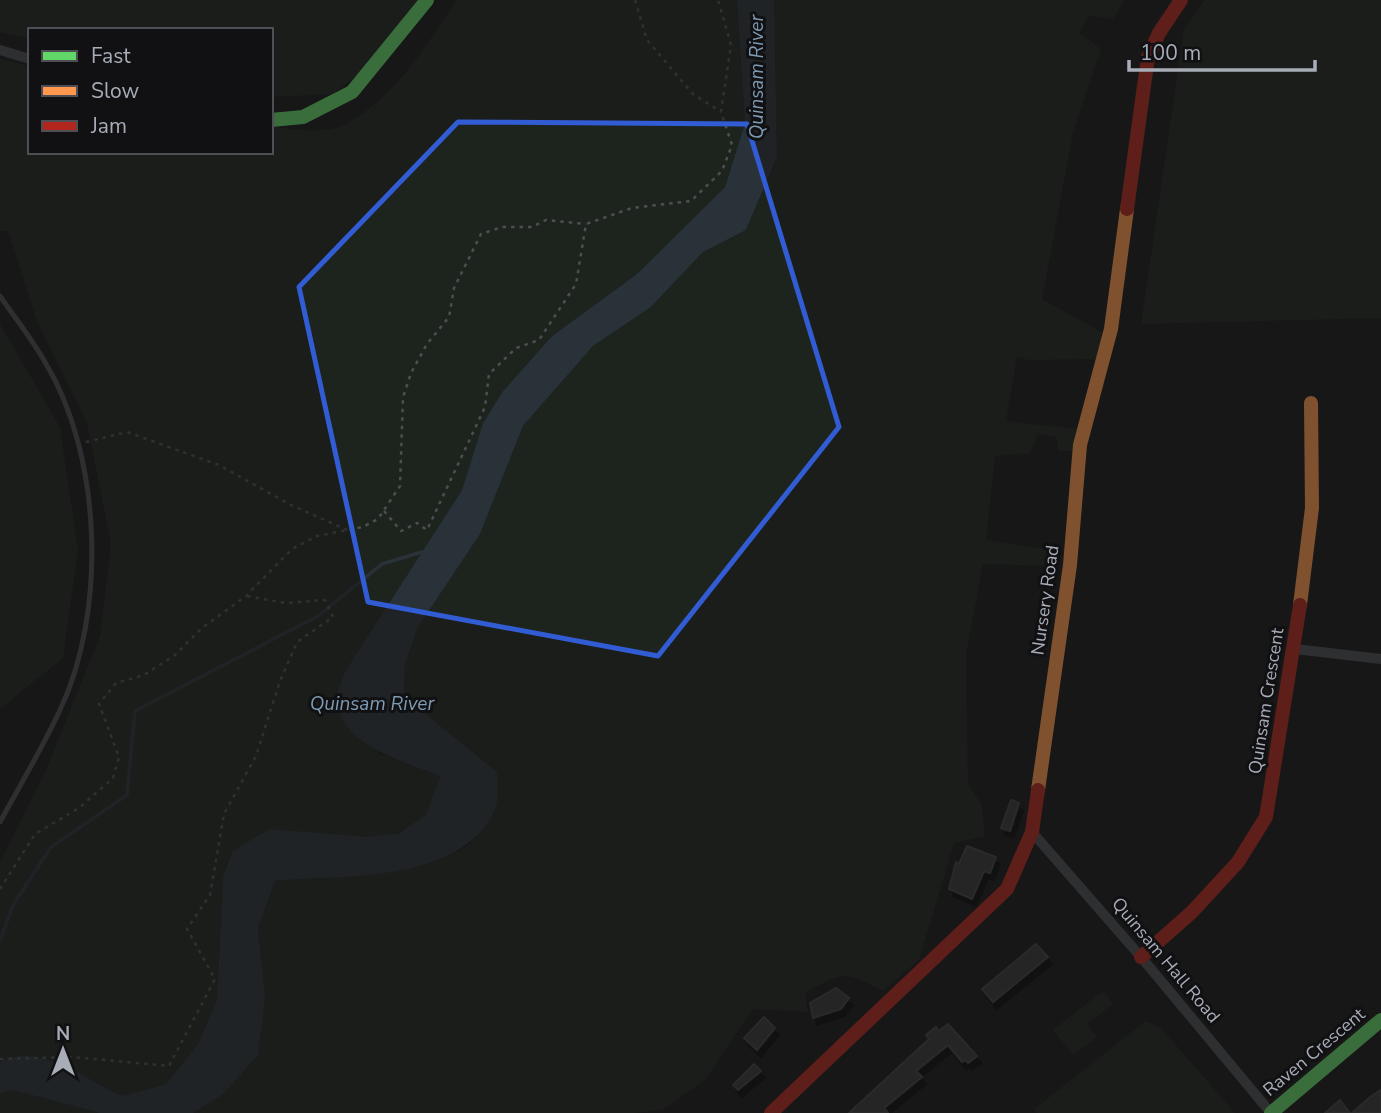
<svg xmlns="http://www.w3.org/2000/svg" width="1381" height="1113" font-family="'Nunito Sans',sans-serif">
	<defs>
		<filter id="shadow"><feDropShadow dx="4" dy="7" stdDeviation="0" flood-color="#0009"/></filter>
	</defs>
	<rect width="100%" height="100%" fill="#171717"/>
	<g fill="#1d241e">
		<polygon points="0,0 421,0 391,48 333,94 271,97 271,30 30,30 30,39 0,32"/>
		<path d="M457 0H737L745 123 725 187 637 274 552 336 503 391 483 423 462 490 346 670 380 754 440 776C436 787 432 809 424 817 385 852 316 833 269 829L223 877 217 999 198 1044 166 1084 122 1096C88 1079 38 1042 0 1062V862L46 770 100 636 111 543 87 423 37 321 8 231H0V59L30 66V152H271V126C290 130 329 134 346 124 397 96 425 46 457 0Z"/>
		<path d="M774 0H1125L1113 19 1089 16 1079 33 1101 49 1073 133 1042 299 1105 334 1096 359 1027 360 1017 356 1006 421 1077 429 1074 451H1059L1056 437 1038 434 1030 453 995 456 986 540 1050 550V566L983 564 966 654 968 784 982 805 985 836 954 843 919 960 883 991C845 971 843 971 805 993L808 1012 753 1009 705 1080 662 1110 634 1113H193L222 1095 265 997 258 928 275 881C324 877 449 877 478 834 487 822 492 788 497 772L404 696 405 664 418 627 480 534 523 426 593 346 651 307 703 252 746 230 777 157Z"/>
		<polygon points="1205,0 1381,0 1381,318 1141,324 1184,29"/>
		<polygon points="0,324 60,427 78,550 63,658 0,709"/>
		<polygon points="1103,991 1113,1004 1087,1024 1097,1037 1073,1055 1053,1030"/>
		<polygon points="1146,1021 1161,1028 1235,1113 1037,1113 1034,1109"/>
		<polygon points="13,1090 100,1113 0,1113 0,1094"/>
	</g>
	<path fill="#2a3239" d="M737 0H774L777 157 746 230 703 252 651 307 593 346 523 426 480 534 418 627 405 664 404 696 497 772C497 783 499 800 495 810 459 885 344 874 275 881L258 928 265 997 258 1055 222 1095 193 1113H100L13 1090 0 1094V1062C38 1041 88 1080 122 1096L166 1084 198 1044 217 999 223 877 233 851 269 829 368 837 399 833 426 815 440 776C405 762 335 744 337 696 338 688 343 678 346 670L462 490 483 423 503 391 552 336 637 274 725 187 745 123Z"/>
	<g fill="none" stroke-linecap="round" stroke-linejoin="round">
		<polyline stroke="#2a3239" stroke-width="3.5" points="0,941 13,905 51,847 127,795 135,711 318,616 382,564 422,552"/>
	</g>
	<g fill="#353536" stroke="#3f4043" stroke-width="2" filter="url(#shadow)">
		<polygon points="1011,800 1019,803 1010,831 1001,828"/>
		<polygon points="967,846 996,857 990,873 984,871 972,899 949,889 956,862 959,864"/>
		<polygon points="1036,944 1048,957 993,1002 982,989"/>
		<polygon points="836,988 849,998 841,1009 813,1018 810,1003"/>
		<polygon points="764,1017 775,1028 757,1050 744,1038"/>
		<polygon points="948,1024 977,1056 968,1063 966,1060 962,1062 948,1045 916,1071 922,1077 884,1108 888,1113 849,1113 929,1039 926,1035 936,1027 939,1031"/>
		<polygon points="754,1064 761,1071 738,1090 733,1085"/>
		<polygon points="1381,1090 1381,1113 1352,1113 1370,1097"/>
		<polygon points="1340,1100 1350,1113 1325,1113"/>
	</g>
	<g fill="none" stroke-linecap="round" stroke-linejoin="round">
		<g stroke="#4d4e52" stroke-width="2.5" stroke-dasharray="3.5 5" stroke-linecap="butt">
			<polyline points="635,0 647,40 693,94 721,112"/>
			<polyline points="86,442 127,432 219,465 289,504 347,530"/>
			<polyline points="384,511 401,531 417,523 427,530 485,407 489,374 516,348 539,340 576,284 586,224 632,208 691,201 722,171 732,145 721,112 731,45 718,0"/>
			<polyline points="0,889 35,834 79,808 113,778 119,757 99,704 116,683 144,675 175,655 202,628 246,596 292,549 317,536 363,527 378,519 400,486 403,397 411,373 427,344 449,317 454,288 481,234 502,227 532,227 546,220 586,224"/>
			<polyline points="0,1059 72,1057 169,1066 215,979 187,929 210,895 224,814 256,756 280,681 297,642 333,617 325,600 285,603 246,596"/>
		</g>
		<path stroke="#4b4c50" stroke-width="5" d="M0 296C15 318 32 339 45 362 102 456 107 611 60 710 42 749 20 785 0 822"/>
		<g stroke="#4b4c50" stroke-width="10">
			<polyline points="0,50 30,59"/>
			<polyline points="1295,649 1381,659"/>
			<polyline points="1032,832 1141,957 1271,1113"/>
		</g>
		<g stroke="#63d668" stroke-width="14">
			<polyline points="271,120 303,117 352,92 427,0"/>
			<polyline points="1271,1113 1381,1020"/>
		</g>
		<g stroke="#ff974d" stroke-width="14">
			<polyline points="1300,605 1312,508 1311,403"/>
			<polyline points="1038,790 1070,565 1080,445 1111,329 1127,209"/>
		</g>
		<g stroke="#b3261e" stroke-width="14">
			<polyline points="1127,209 1148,57 1159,33 1181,0"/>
			<polyline points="1141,957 1192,912 1238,862 1266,817 1300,605"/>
			<polyline points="771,1113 1007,889 1032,832 1038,790"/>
		</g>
	</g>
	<path d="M0 0H1381V1113H0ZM458 122 747 124 839 427 658 656 368 602 299 287Z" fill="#171717" fill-opacity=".55" fill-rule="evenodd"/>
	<path fill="none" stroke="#325cd3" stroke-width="5" stroke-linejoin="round" d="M458 122 747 124 839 427 658 656 368 602 299 287Z"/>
	<g text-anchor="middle" stroke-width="6" stroke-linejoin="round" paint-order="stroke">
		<g font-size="18" fill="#a8adb8" stroke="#111113">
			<text transform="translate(1045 600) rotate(-82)" y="6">Nursery Road</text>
			<text transform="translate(1266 701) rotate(-81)" y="6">Quinsam Crescent</text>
			<text transform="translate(1166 960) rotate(50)" y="6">Quinsam Hall Road</text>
			<text transform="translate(1314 1052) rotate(-40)" y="6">Raven Crescent</text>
		</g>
		<g font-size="19" font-style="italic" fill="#7f9bb3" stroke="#111113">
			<text transform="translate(756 77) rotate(-90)" y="7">Quinsam River</text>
			<text x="372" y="710">Quinsam River</text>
		</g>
	</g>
	<rect x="28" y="28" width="245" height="126" fill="#111113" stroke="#4d4f55" stroke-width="2"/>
	<rect x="42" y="51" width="35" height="10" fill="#63d668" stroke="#4d4f55" stroke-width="2"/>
	<text x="91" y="63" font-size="21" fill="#a8adb8">Fast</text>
	<rect x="42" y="86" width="35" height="10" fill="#ff974d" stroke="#4d4f55" stroke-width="2"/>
	<text x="91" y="98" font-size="21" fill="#a8adb8">Slow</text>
	<rect x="42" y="121" width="35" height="10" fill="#b3261e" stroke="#4d4f55" stroke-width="2"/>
	<text x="91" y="133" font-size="21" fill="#a8adb8">Jam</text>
	<g transform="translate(63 1050)" stroke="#111113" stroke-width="5" paint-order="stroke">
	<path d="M0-5L12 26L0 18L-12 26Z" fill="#a8adb8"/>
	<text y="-10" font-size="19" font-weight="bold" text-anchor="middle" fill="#a8adb8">N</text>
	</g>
	<path d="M1129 60v10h186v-10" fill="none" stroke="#a8adb8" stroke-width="3.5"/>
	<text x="1140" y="60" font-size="21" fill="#a8adb8" stroke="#111113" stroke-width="5" paint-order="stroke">100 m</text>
</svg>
